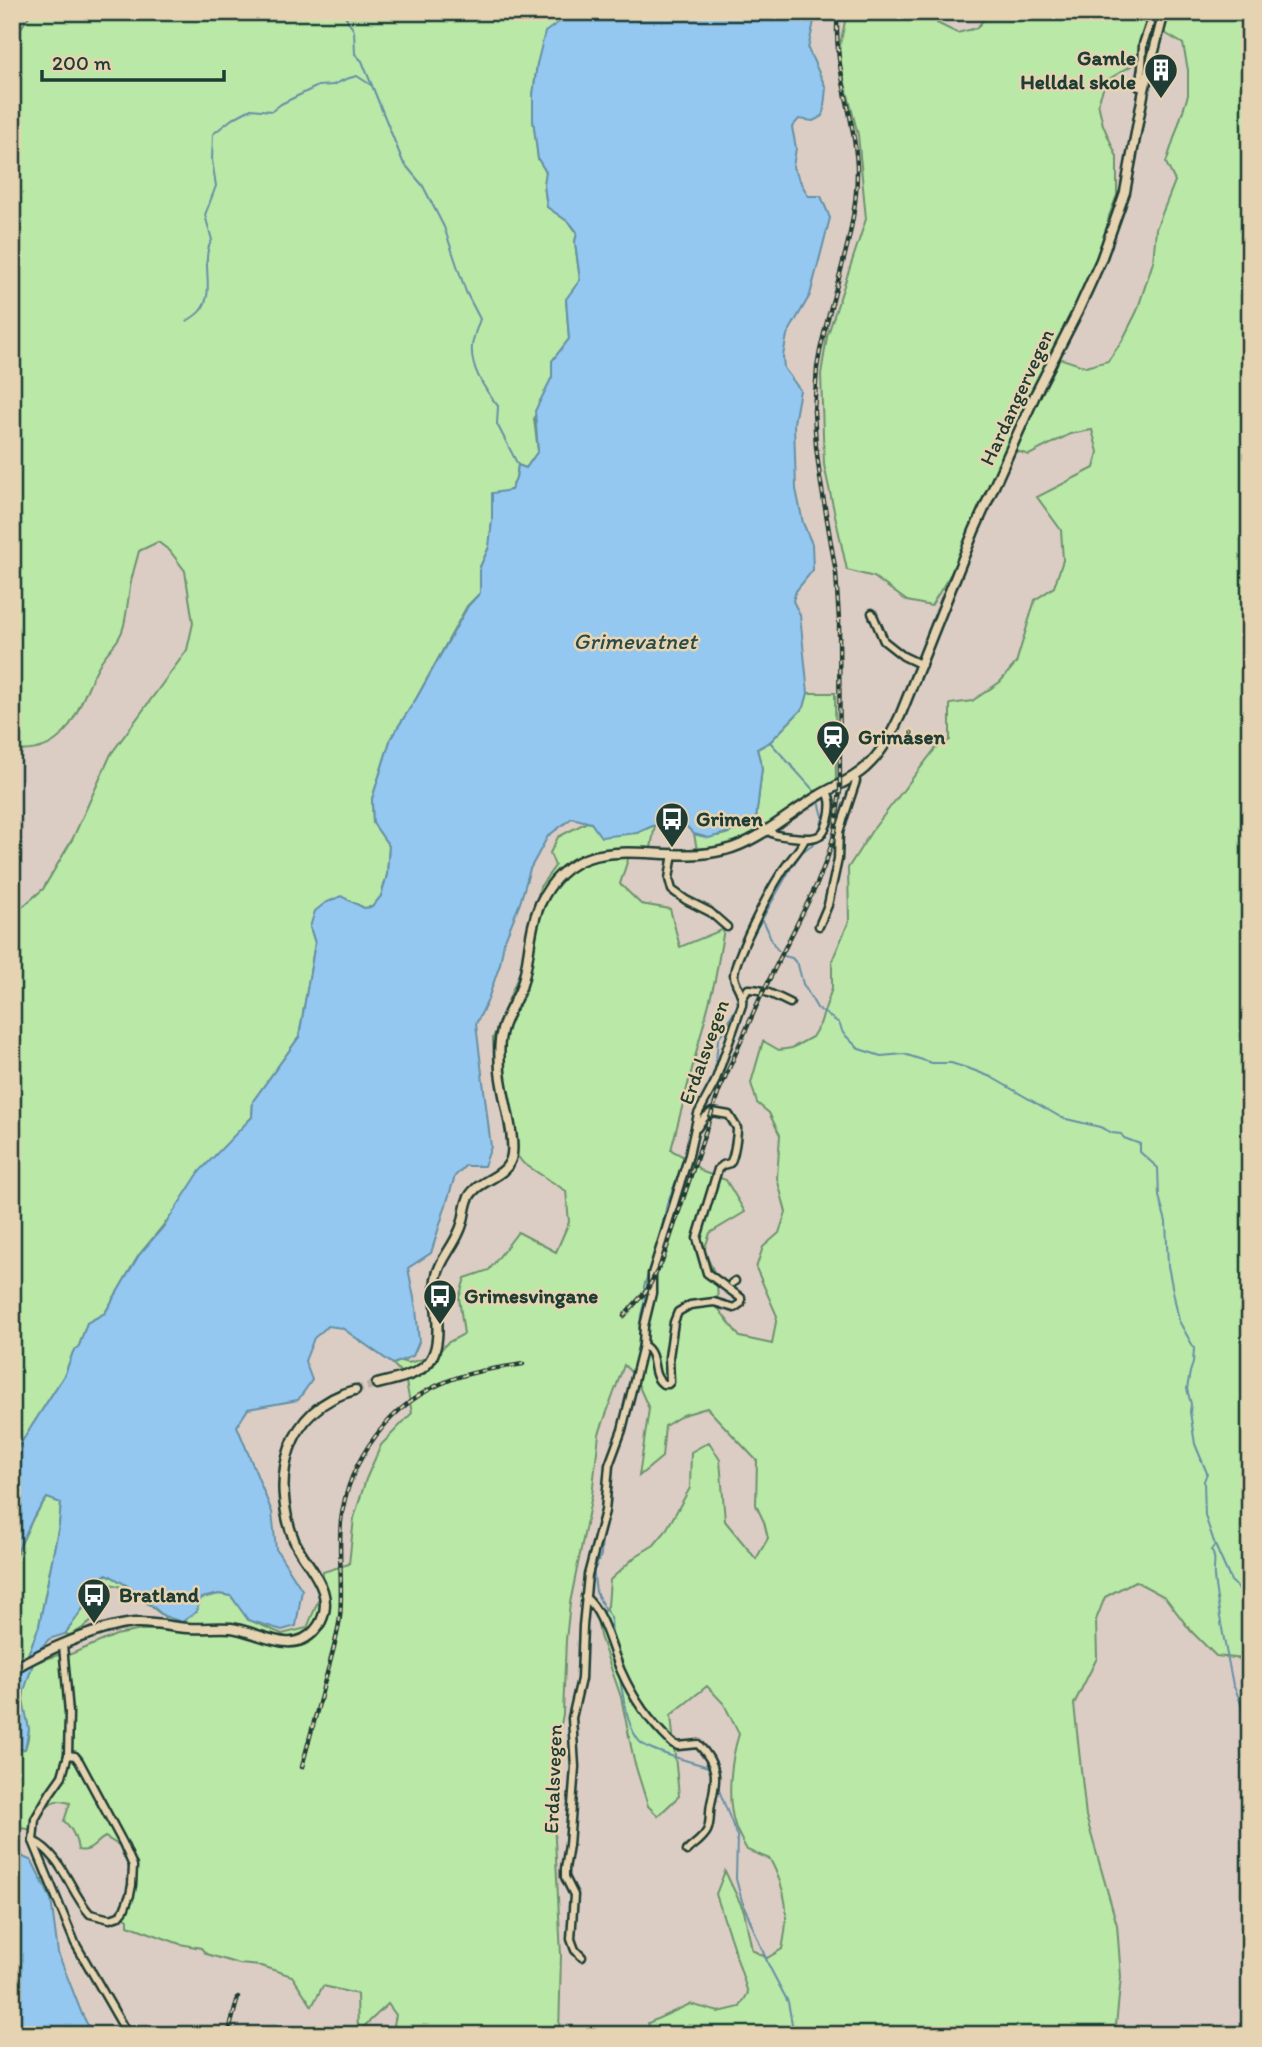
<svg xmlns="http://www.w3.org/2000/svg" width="1262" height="2047" font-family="Itim,sans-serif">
	<rect width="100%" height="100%" fill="#dccdc4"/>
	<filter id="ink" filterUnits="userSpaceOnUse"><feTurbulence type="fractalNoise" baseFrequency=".0143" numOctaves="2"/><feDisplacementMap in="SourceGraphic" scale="14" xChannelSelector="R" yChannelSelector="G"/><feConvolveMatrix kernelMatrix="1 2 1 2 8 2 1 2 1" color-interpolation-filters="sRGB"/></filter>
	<g filter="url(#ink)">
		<g fill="#bae8a7" stroke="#6c926e" stroke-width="2" fill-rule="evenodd">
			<path d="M32 12H562L559 22 537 64 533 96V119L538 159 546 172 544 185 547 207 570 223 577 233 575 242 580 280 566 300 569 339 552 361V377L534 419 538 451 526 468 518 465 516 478 511 490 504 492 492 521 489 547 480 567V593L467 606 416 699 391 738 372 799 373 823 389 846 387 875 381 896 373 907 364 908 341 897 310 927 315 943 299 1037 253 1101 252 1117 139 1255 105 1313 87 1323 79 1346 73 1352 65 1374 12 1457V911L21 908 43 889 73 838 111 754 187 650 193 623 185 571 170 551 158 542 139 551C136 563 132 575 130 587 128 600 127 612 124 625 121 640 110 648 102 660 76 701 75 757 12 750V41Z"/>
			<path d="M847 12H936L937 23 957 33 977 28 989 12H1250V1670L1244 1659 1216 1656 1190 1630 1165 1597 1135 1581 1105 1597 1096 1620 1097 1658 1074 1704 1086 1816 1117 1925 1121 1977 1115 2035H651L648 2023 690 2004 719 2012 740 2007 748 1993 716 1894 725 1871 744 1911 752 1950 767 1958 782 1949C790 1913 787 1892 770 1859L747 1850C743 1842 737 1833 735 1825 726 1799 731 1759 739 1734L724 1704 707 1686 671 1715 679 1796 658 1816 648 1806 634 1761 621 1697 600 1636 597 1619 608 1606 610 1580 636 1556 654 1545 665 1532 690 1488 691 1452 709 1442 720 1460 725 1521 756 1559 768 1538 764 1522 756 1505 757 1461 707 1408 683 1415 665 1426 662 1457 639 1476 649 1409 634 1375 624 1365 599 1434 592 1495 570 1603 566 1640 563 1714 556 1751 559 1797 554 1820 561 1955 559 2035H395L393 2030 396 2015 388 2004 358 2032 357 1994 323 1986 312 2006 292 1976 261 1966 239 1964 206 1954 201 1948 180 1944 128 1925V1919L125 1917 124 1914 133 1894 136 1873 134 1858 130 1852 105 1837C94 1843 92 1853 78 1850 77 1840 72 1828 64 1821L70 1803C61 1801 54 1798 48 1807L45 1805 38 1820 36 1830 12 1827V1793L17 1787V1782L12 1779V1750L25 1749C34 1724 23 1719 23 1698 23 1687 28 1675 31 1664L58 1655 71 1654 116 1635 142 1630H158L165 1617C148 1605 129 1585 108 1584L98 1594V1615C90 1624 81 1630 70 1635L65 1634C70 1626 77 1618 82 1610 92 1593 84 1586 107 1574L128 1586 164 1616 196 1612 201 1598 219 1594 231 1596 249 1620 282 1634 307 1628 321 1594 323 1572 349 1564 354 1518 366 1479 381 1445 412 1413 405 1377 393 1364 401 1361 408 1363 435 1356 447 1343 464 1334 459 1298 465 1278 489 1270 518 1232 556 1252 569 1222 566 1191 523 1163 512 1149 503 1118 501 1093 494 1063 493 1038 521 969 540 887 555 866 550 853 558 837 587 822 637 833 655 825 650 854 630 853 620 884 641 904 670 909 680 947 724 929 715 980 671 1150 688 1159 703 1172 726 1180 745 1212 710 1233 704 1251 717 1278 718 1308 740 1337 772 1344 777 1316 756 1268 763 1247 779 1233 786 1212 777 1178 780 1135 769 1113 757 1103 751 1083 763 1041 779 1050 792 1048 812 1037 820 1024 832 988V961L849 921 848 868 871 832 935 749 950 740V704L972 701 1000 682 1016 663 1035 600 1054 587 1063 560 1061 530 1037 497 1094 468 1098 452 1092 430 1070 434 1029 455 1010 449 958 562 931 606 907 601 874 577 847 570 824 465 821 374 827 337 866 219 858 135 838 55ZM1158 29 1183 44 1188 70V95L1166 163 1175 181 1156 229 1153 262 1137 311 1122 341 1108 361 1086 367 1056 357 1103 250 1109 216 1117 195V157L1103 125 1098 103 1106 81 1134 64Z"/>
			<path d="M808 693H835L836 782 744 840 721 848 697 850 694 834C719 841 734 832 756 819L762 768 757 749 770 742 804 707Z"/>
			<polygon points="48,1497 61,1503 59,1525 39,1626 22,1670 12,1671 12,1563 33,1518"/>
		</g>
		<g fill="#94c8f1" stroke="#6590a5" stroke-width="2">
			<polygon points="562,12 816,12 808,49 826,88 823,116 813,121 799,119 792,127 796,148 793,167 808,196 821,196 830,218 810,295 787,335 783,356 784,368 800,390 794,423 796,489 803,523 812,544 813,570 796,591 793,601 800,615 808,693 804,707 770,742 757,749 762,768 756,819 737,830 709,838 694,834 684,824 668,819 637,833 601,837 591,823 572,818 548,836 530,869 520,903 504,942 500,964 487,1002 476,1024 491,1147 484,1166 465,1166 455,1176 431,1253 408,1268 416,1308 419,1342 413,1356 393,1364 342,1328 328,1326 314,1338 305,1361 312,1380 298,1400 248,1409 237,1426 272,1512 276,1549 302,1590 296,1626 282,1630 248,1620 231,1596 219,1594 201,1598 196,1612 182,1622 164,1616 128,1586 107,1574 98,1579 89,1589 83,1608 65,1634 49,1639 37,1652 24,1691 23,1700 29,1729 25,1749 12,1750 12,1683 22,1670 39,1626 59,1525 61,1503 47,1498 33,1518 12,1563 12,1457 65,1374 73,1352 79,1346 87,1323 105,1313 139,1255 165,1225 200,1171 252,1117 253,1101 299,1037 315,943 310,927 315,911 325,903 341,896 364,908 372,907 381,896 387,875 389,846 373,823 372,799 391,738 416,699 468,606 480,593 480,567 489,547 492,521 492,493 511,490 516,478 518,465 526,468 538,451 535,411 552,377 552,361 569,339 566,299 580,280 575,242 577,232 570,223 547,207 544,185 546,172 538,159 533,119 533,96 537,64 545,32 559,22"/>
			<polygon points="12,1829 14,1838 20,1848 21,1853 23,1857 32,1861 51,1899 58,1953 82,2014 93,2035 12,2035"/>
		</g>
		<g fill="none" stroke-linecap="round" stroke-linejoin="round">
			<g stroke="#6590a5" stroke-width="2">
				<path d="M343 12 354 31 355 54 362 61 403 162 423 186 444 227 466 292 480 319C477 328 473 337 472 346 470 367 485 390 498 406L497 424 518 465"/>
				<path d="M187 321C191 318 197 315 200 311 217 292 199 260 212 240L205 215 216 186 212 160 213 134 232 119 251 109 272 111 281 104 318 86 333 85 346 79 357 76 371 85"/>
				<polyline points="770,742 816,793"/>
				<polyline points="819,801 823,817 819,833"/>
				<path d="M762 920C771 931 769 943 779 951"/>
				<polyline points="748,944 791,868 802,852 813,844 817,838"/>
				<path d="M784 956 792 958 798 965 803 984 817 1008 839 1023 843 1033 859 1049 881 1056 904 1054 932 1063H951L973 1070 991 1077 1062 1118 1100 1127 1112 1133 1121 1134 1124 1138 1140 1144V1152L1158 1168 1159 1196 1166 1222 1168 1266 1179 1321 1194 1348 1193 1363 1190 1372 1187 1389 1191 1404 1190 1412 1195 1444 1207 1473 1204 1481 1205 1516 1215 1545 1211 1550C1217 1558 1213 1567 1214 1577 1218 1613 1226 1649 1233 1685 1243 1702 1244 1719 1250 1738"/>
				<polyline points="737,977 740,962"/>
				<polyline points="715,1072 718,1040 739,1003"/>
				<polyline points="697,1109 703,1099"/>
				<polyline points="658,1246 667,1204 685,1158"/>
				<polyline points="638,1352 641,1315 645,1299 644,1286 656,1252"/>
				<path d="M1215 1545 1231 1581C1240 1588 1249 1606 1250 1618"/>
				<polyline points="612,1637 611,1617 604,1608 596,1592 594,1576 594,1570 601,1555 602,1536 610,1505 614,1458"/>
				<path d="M619 1674C623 1693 626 1727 640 1742 650 1752 693 1762 708 1767L713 1777"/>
				<polyline points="717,1785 737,1836 736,1879 742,1901 769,1966 788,2002 794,2035"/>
			</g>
			<polyline stroke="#b6b0a7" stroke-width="8" stroke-dasharray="8 4" stroke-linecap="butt" points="355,1390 377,1384"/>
			<g stroke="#1f3d34" stroke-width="11">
				<g id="minor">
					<polyline points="1139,87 1142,67 1143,44 1154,12"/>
					<polyline points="872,613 884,641 903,656 922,665"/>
					<path d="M766 829C773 836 783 836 792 837 818 840 825 839 830 812 831 803 831 800 827 791"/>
					<polyline points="673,853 669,879 672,890 686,900 710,912 727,927"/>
					<polyline points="819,926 828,905 838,859 839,832 856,781 854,776"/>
					<path d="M743 997 748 989C763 988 777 997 790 1003"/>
					<polyline points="732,1283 735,1281"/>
					<path d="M643 1345C659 1354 649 1374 663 1384H668L670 1382 669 1357 674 1322 678 1312 690 1305 714 1302 734 1308 741 1303V1298L707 1273 697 1238 718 1169 723 1165 730 1163C734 1158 737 1136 737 1128L729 1115 712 1112 704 1118 697 1128"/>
					<path d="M585 1597C604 1612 611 1649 621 1671 634 1700 649 1721 672 1743L678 1746 698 1744C719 1766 717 1777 711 1804 709 1813 711 1823 707 1831 702 1840 694 1844 687 1851"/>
					<polyline points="63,1645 69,1713 68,1755 62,1776 50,1793 35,1819 33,1841 75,1943 128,2035"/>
					<path d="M33 1841C62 1854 70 1892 90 1914L110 1919 119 1916 124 1910 130 1895 132 1885 133 1866 123 1843 79 1761 75 1756 68 1755"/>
					<path d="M582 1957 575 1950 571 1939 574 1895 565 1877V1869L569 1845 575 1767 572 1718 581 1679 583 1626 588 1575 605 1511 609 1465 622 1430 643 1345 644 1326 652 1293V1274L689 1155 698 1114 715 1082 742 1005C744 991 734 986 734 975 735 957 769 892 780 875 787 862 799 852 805 839"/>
				</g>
			</g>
			<g stroke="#1f3d34" stroke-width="13">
				<g id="major">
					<path d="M377 1384C422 1373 441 1369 437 1316 436 1304 434 1291 436 1279 439 1261 452 1249 459 1232 464 1223 464 1212 467 1202 474 1178 509 1180 512 1154 515 1134 502 1095 500 1071 499 1053 498 1036 506 1019 511 1006 520 995 523 981 530 955 529 929 540 904 579 821 658 868 725 850 758 842 790 812 820 795 835 786 852 780 865 768 881 754 891 735 900 716L974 531 1036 393 1077 313 1101 260 1125 192 1144 90 1164 12"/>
					<path d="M12 1670C43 1651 99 1626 135 1623 153 1622 170 1627 188 1628 202 1629 217 1627 231 1628 258 1631 292 1657 315 1630 325 1619 327 1604 323 1591 317 1572 302 1558 294 1540 270 1479 286 1408 355 1390"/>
				</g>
			</g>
			<use href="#minor" stroke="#e6d3b1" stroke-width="6"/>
			<use href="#major" stroke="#e6d3b1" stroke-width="8"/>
			<g stroke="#1f3d34" stroke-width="4.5">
				<g id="rail">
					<path d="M624 1316 647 1290 662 1262 719 1091 760 998 817 884 828 856 835 831 840 791 839 620 836 573 820 478 816 446 814 411 817 368 820 351C833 289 858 231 857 167 855 114 832 65 838 12"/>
					<path d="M302 1767C309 1739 317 1712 324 1684 330 1662 337 1640 340 1617 343 1585 338 1553 341 1521 348 1459 391 1402 450 1380 473 1371 498 1368 523 1364"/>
					<polyline points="228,2035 238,1997"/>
				</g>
			</g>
			<use href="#rail" stroke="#e6d3b1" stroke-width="2" stroke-dasharray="5" stroke-linecap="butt"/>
		</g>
	</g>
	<defs>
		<g id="building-pin" transform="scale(1.75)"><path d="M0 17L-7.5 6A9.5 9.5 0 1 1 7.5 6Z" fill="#1f3d34" stroke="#e6d3b1"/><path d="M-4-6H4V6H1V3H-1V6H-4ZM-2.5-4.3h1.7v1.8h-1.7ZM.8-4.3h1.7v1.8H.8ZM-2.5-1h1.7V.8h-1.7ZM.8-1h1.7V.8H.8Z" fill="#fff"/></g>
		<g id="station-pin" transform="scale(1.75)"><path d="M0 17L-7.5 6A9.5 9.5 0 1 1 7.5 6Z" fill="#1f3d34" stroke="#e6d3b1"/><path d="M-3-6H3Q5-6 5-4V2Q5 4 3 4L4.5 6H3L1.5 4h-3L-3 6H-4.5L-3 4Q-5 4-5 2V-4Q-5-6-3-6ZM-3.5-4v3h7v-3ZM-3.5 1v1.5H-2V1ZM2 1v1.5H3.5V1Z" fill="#fff"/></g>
		<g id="bus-pin" transform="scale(1.75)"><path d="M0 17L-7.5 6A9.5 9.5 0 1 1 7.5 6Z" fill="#1f3d34" stroke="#e6d3b1"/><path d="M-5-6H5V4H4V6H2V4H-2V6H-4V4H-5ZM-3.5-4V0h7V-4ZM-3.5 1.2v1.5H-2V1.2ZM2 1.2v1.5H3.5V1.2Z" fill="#fff"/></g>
	</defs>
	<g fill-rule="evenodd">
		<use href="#building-pin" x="1161" y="70"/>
		<use href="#station-pin" x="833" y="737"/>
		<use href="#bus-pin" x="672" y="819"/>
		<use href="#bus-pin" x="440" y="1296"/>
		<use href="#bus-pin" x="94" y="1595"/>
	</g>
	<g text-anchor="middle" stroke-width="5" stroke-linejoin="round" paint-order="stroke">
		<g font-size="21" font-weight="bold" fill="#1f3d34" stroke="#e6d3b1" text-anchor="start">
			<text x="1136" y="65" text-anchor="end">Gamle<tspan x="1136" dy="24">Helldal skole</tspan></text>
			<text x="858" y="744">Grimåsen</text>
			<text x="696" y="826">Grimen</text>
			<text x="464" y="1303">Grimesvingane</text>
			<text x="119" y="1602">Bratland</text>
		</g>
		<g font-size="21" fill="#1f3d34" stroke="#e6d3b1">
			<text transform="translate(1017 397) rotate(-65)" y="7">Hardangervegen</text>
			<text transform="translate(704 1052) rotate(-70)" y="7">Erdalsvegen</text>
			<text transform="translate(553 1779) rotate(-88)" y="7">Erdalsvegen</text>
		</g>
		<g font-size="23" font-style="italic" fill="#2b4b47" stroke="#e6d3b1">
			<text x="635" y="649">Grimevatnet</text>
		</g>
	</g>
	<rect width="1262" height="2047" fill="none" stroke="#e6d3b1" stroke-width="42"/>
	<rect x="21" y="21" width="1220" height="2005" fill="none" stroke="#1f3d34" stroke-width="2.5" filter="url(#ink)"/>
	<path d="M42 70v10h182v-10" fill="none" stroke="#1f3d34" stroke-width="3.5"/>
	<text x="52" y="70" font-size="21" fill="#1f3d34" stroke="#e6d3b1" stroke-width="5" paint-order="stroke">200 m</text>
</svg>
